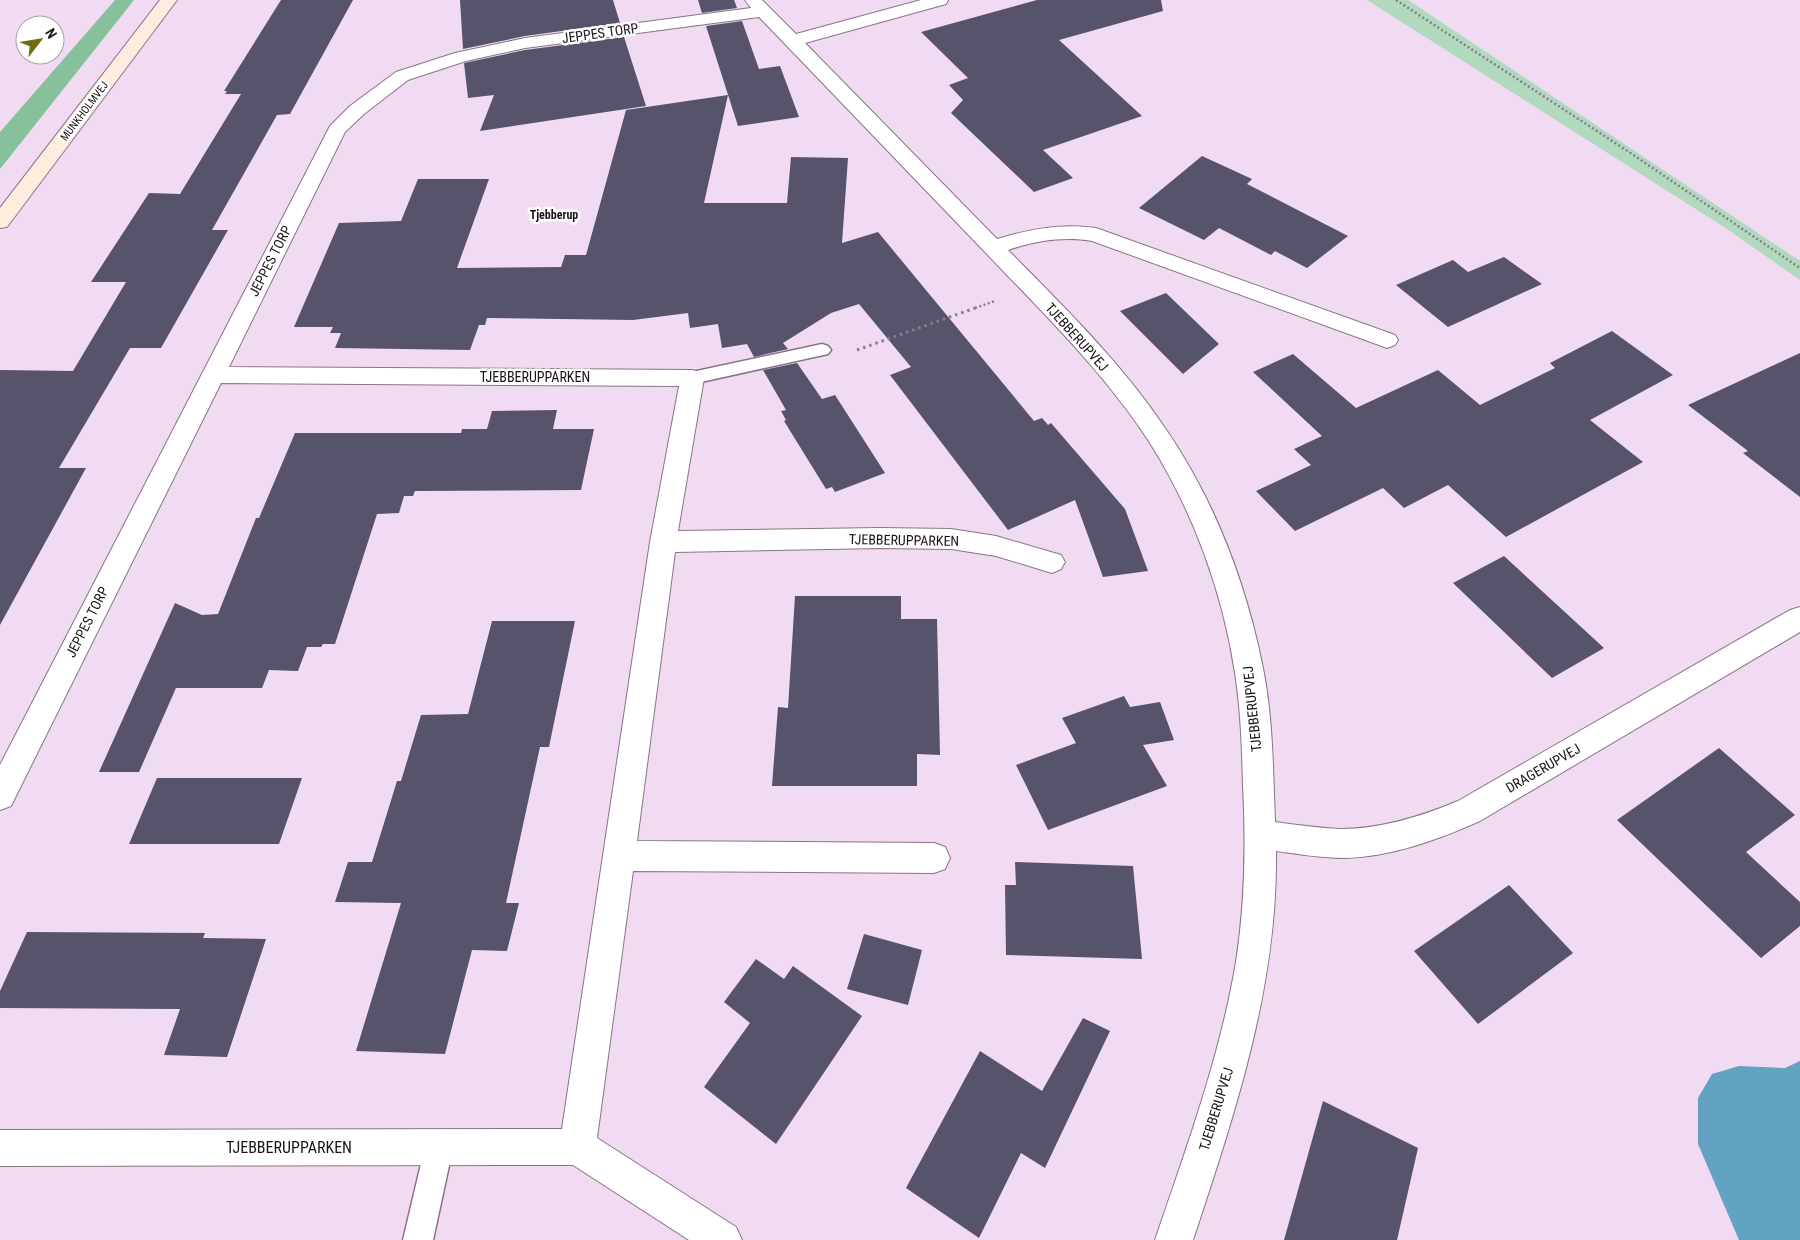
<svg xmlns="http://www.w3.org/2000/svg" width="1800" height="1240" font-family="'Roboto Condensed',sans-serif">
	<rect width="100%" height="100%" fill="#f1dbf2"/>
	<polygon fill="#b0d9be" points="1367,0 1408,0 1800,261 1800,280 1724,227"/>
	<polygon fill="#87c19c" points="115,0 134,0 0,169 0,132"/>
	<polygon fill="#61a3c1" points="1800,1061 1800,1240 1739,1240 1698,1144 1698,1098 1712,1074 1739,1066 1785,1068"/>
	<g fill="#56536b">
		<polygon points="281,0 353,0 290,114 277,115 212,230 228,230 161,348 130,348 59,468 86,468 0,625 0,370 73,371 126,282 91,282 149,193 180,194 241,94 225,94 227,91 224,91"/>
		<polygon points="460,0 613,0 620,23 525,36 463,49"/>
		<polygon points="698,0 734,0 737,8 702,13"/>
		<polygon points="1037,0 1161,0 1163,11 1059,40 1142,116 1043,150 1073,178 1034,192 951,113 963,100 949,85 968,78 921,32"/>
		<polygon points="742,21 759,69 780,66 799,117 738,126 706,26"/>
		<polygon points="624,37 646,106 480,131 494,95 468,98 464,63 525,50"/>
		<polygon points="728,95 704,203 787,203 791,157 848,158 842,243 878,232 1034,421 1042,418 1048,425 1051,423 1125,509 1148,571 1103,577 1075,500 1008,530 890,375 911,367 859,304 831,313 783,343 788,349 754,357 747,344 722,348 718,324 690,328 688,313 633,320 487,318 485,325 479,325 470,350 335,348 341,333 330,333 333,327 294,327 339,223 401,221 418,179 489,179 457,268 561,267 565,255 586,255 626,110"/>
		<polygon points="1202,156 1252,179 1247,184 1348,236 1307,268 1275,251 1271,255 1219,228 1204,240 1139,208"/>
		<polygon points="1504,257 1542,284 1448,327 1396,285 1453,260 1468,272"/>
		<polygon points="1166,293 1219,344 1183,374 1120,311"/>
		<polygon points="1612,331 1673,375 1590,420 1643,462 1506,537 1448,485 1404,508 1383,488 1295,531 1256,491 1311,465 1294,449 1322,436 1253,372 1293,354 1356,408 1438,370 1480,405 1555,368 1550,363"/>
		<polygon points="1800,353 1800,497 1743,453 1748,451 1688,405"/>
		<polygon points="797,363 822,399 835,395 885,473 835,492 832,487 826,489 784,421 786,420 781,411 786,410 763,370"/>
		<polygon points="557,410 553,429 594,429 581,490 415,491 413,496 404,496 399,513 377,514 335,644 323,644 321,647 307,647 298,671 269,670 262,688 176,688 139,772 99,772 175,603 202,615 218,614 256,518 259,518 295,433 461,433 462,429 487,429 492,411"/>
		<polygon points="1504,556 1604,648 1552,678 1453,583"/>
		<polygon points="795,596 901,596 901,619 937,619 940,755 917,754 917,786 772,786 778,707 788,708"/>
		<polygon points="492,621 575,621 549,747 540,747 506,903 519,903 507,951 472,950 445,1054 356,1051 401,903 335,902 348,862 372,862 397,781 401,781 421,715 468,714"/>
		<polygon points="1124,696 1130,707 1160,702 1174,740 1143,745 1167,786 1048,830 1016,765 1076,743 1062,718"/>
		<polygon points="1719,748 1795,815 1746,852 1800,902 1800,926 1761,958 1617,820"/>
		<polygon points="157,778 302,778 279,844 129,844"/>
		<polygon points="1015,862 1133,866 1142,959 1006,955 1005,885 1016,885"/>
		<polygon points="1509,885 1573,953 1478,1024 1414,951"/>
		<polygon points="27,932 205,933 203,938 266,939 227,1057 164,1055 180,1009 0,1008 0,991"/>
		<polygon points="864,934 922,950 908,1005 847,989"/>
		<polygon points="756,959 784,979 793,966 862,1016 776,1144 704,1087 750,1023 724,1002"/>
		<polygon points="1083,1018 1110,1031 1045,1168 1021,1153 979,1238 906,1188 980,1051 1042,1091"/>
		<polygon points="1323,1101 1418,1148 1397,1240 1284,1240"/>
	</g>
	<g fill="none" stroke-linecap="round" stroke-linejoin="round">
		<g stroke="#887489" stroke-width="3">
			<g id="lane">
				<polygon points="822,344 828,346 831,350 828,354 692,384 686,382 683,378 686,374 692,372"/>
				<polygon points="439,1133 449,1137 453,1147 433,1240 403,1240 425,1147 429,1137"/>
			</g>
		</g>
		<g stroke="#887489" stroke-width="2">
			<path id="street" d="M745 0H762L796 34 921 0H948L946 4 805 43 997 239C1030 229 1061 223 1096 228L1395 335 1398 340 1395 345 1387 348 1379 345 1092 241C1063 236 1035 241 1008 250 1063 306 1121 362 1165 428 1214 499 1246 583 1263 668 1273 718 1273 771 1275 822 1297 825 1319 828 1341 829 1381 829 1422 816 1458 801L1790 610 1800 607V632L1480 821C1437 840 1391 857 1344 858 1321 858 1299 854 1276 851 1278 986 1235 1113 1193 1240H1155C1186 1149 1220 1057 1236 962 1245 904 1246 845 1243 786 1242 749 1241 711 1235 673 1223 593 1193 511 1150 443 1104 372 1042 312 984 251 909 173 834 95 759 17L525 48 466 61 408 80 364 114 345 132 229 367 692 370 700 372 704 378 678 531 880 528 951 529 996 536 1061 555 1065 562 1061 569 1052 573 996 556 951 549 880 548 675 552 637 841 934 843 945 847 950 858 945 869 934 873 633 871 597 1138 736 1227 742 1240H689L573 1165 0 1166V1130L562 1129 650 542 679 386 221 383 11 806 0 810V765L330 126 350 106 396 72 455 53 525 38 751 8Z"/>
		</g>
		<g stroke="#887489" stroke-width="2">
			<polygon id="secondary" points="160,0 177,0 7,227 0,228 0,208"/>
		</g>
		<g stroke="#8b7c8b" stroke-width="2.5" stroke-dasharray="2 2.5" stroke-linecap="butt">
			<polyline points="1396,0 1626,150 1800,268"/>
			<polyline points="975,308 995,301"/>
		</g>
		<polyline stroke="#8b7c8b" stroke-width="3" stroke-dasharray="2.5 4" stroke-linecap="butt" points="857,350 978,307"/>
		<use href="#lane" fill="#fff" fill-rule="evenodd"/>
		<use href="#street" fill="#fff" fill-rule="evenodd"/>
		<use href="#secondary" fill="#fdedde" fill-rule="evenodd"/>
	</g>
	<g text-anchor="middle" stroke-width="5" stroke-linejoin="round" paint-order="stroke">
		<g font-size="11" fill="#1b131b" stroke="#fff">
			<text transform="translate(84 111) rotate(-53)" y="4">MUNKHOLMVEJ</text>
		</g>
		<g font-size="12" font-weight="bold" fill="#1b131b" stroke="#fff">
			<text x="554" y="219">Tjebberup</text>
		</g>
		<g font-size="14" fill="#1b131b" stroke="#fff">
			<text transform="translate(600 33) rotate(-8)" y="5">JEPPES TORP</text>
			<text transform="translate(270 261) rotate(-63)" y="5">JEPPES TORP</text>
			<text transform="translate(1077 337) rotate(48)" y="5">TJEBBERUPVEJ</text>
			<text x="535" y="382">TJEBBERUPPARKEN</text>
			<text transform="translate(904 540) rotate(1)" y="5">TJEBBERUPPARKEN</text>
			<text transform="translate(87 622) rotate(-63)" y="5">JEPPES TORP</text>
			<text transform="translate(1252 709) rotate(-96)" y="5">TJEBBERUPVEJ</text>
			<text transform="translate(1543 768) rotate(-30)" y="5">DRAGERUPVEJ</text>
			<text transform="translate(1216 1109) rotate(-73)" y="5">TJEBBERUPVEJ</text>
		</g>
		<g font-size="16" fill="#1b131b" stroke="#fff">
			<text x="289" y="1153">TJEBBERUPPARKEN</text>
		</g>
	</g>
	<g transform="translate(40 40) rotate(59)"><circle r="24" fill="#ffffff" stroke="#a4a1a4"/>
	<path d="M0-4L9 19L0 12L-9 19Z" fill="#6e6e11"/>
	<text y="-8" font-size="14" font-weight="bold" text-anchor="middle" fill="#1b131b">N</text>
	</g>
</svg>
